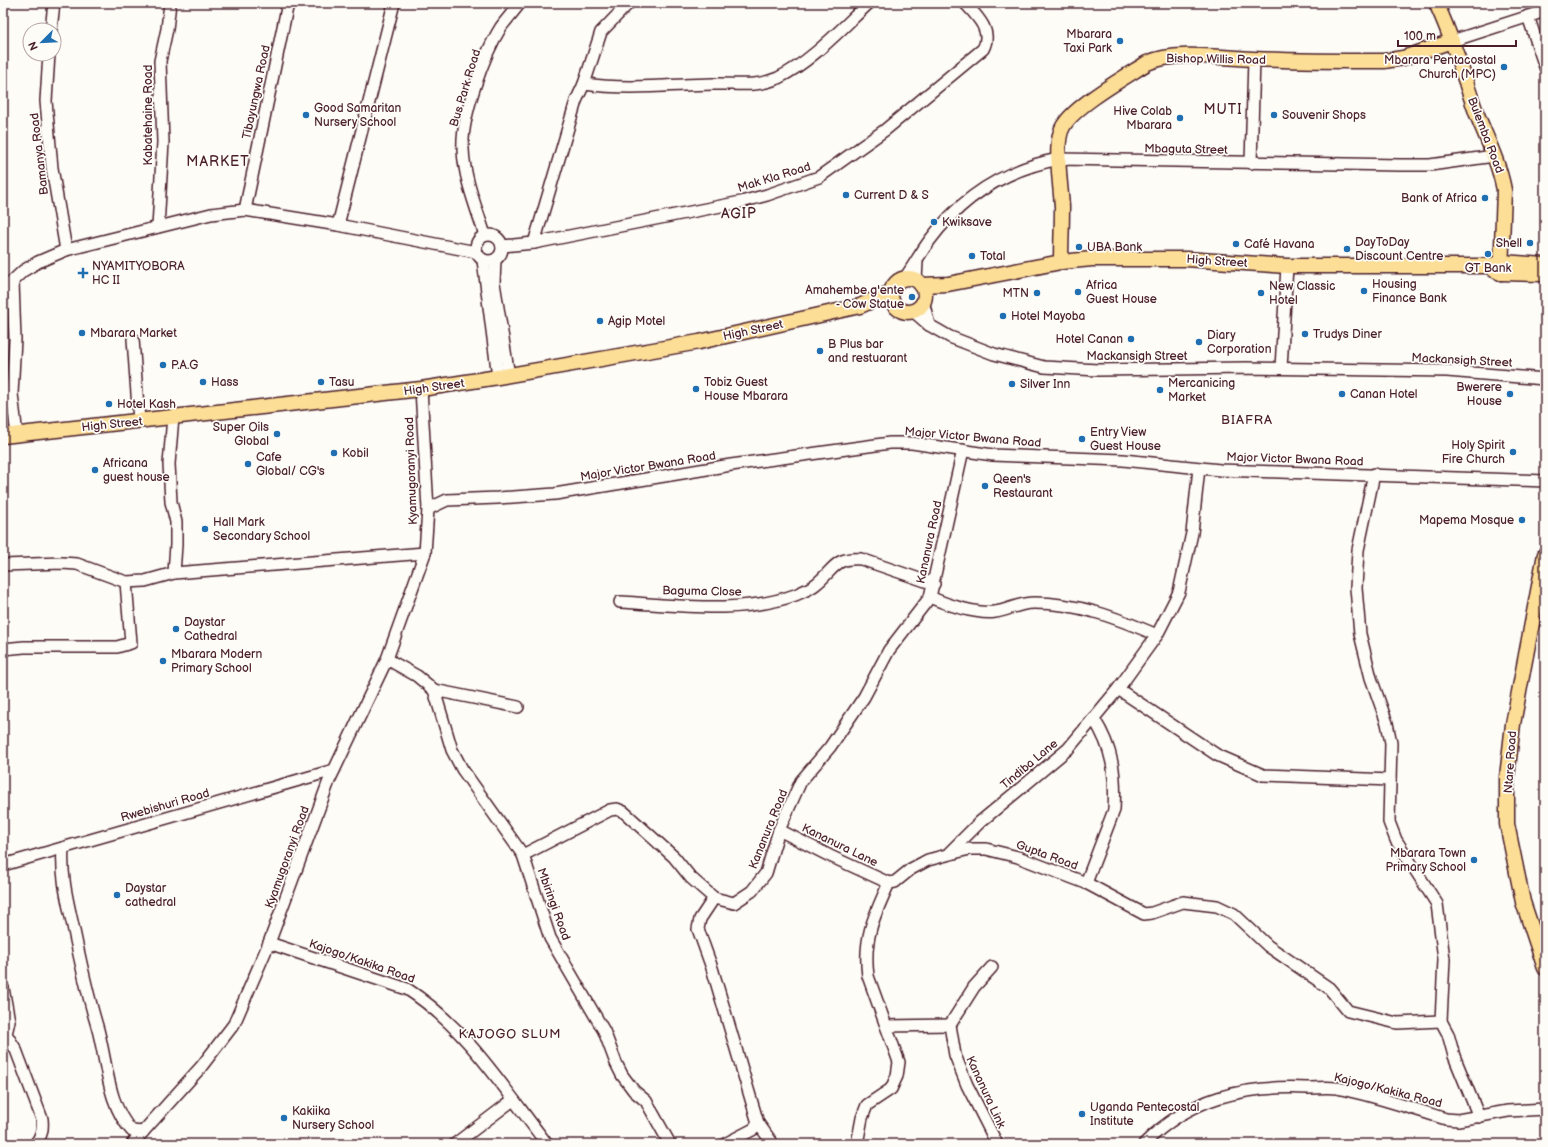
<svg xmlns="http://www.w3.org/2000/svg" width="1548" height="1147" font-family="'Balsamiq Sans',sans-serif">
	<rect width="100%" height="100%" fill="#fdfcf7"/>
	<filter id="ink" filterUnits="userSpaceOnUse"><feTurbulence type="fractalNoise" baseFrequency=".025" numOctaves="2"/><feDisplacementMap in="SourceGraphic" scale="8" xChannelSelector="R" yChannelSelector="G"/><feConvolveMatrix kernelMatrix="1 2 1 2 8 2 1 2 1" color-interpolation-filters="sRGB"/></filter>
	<g filter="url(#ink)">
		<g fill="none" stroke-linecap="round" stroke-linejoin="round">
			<g stroke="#4a1f2b" stroke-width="14">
				<g id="minor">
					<polyline points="1528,16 1545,67"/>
					<polyline points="51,30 54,3"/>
					<polyline points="1452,41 1545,11"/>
					<polyline points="49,54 46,101 52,168 66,250"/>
					<polyline points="584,84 601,32 628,4"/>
					<polyline points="1251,163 1254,59"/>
					<polyline points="245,210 288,3"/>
					<polyline points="338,225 394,3"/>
					<polyline points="158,227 163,142 160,61 167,29 170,3"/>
					<circle cx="489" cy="248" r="13"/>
					<path d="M485 235C476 207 464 178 463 149 461 117 484 54 501 27 507 19 514 11 520 3"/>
					<path d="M534 243 576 101 584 84C627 90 670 85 712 84 735 83 755 88 778 78 811 62 842 28 869 3"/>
					<path d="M502 246 534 243 741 202 767 195 819 177 885 130 983 49C993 31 977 16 965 3"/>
					<polyline points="483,260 498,377"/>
					<polyline points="495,260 494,283 509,376"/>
					<path d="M905 278C914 265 921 252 930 240 962 197 1006 169 1059 159L1400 165H1430L1494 156"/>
					<polyline points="916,280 917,262"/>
					<polyline points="13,282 15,339 12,394 17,435"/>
					<polyline points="3,290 23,271 38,262 66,250 211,214 245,210 338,225 476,252"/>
					<polyline points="923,301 929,325"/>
					<polyline points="913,311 929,325 950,337 994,354 1044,367 1098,370 1246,368 1447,371 1545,379"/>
					<polyline points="133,339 139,421"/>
					<polyline points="1281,368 1287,266"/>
					<polyline points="173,417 169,464 171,502 176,522 176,545 174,573"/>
					<polyline points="1374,474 1358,550 1356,588 1360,634 1371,678 1387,723 1391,743 1389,822 1396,840 1437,904 1444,959 1441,1021 1448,1034 1454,1056 1479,1117"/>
					<polyline points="428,509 447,500 498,498 555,494 731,465 890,443 912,443 993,455 1123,460 1220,470 1545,481"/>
					<polyline points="3,565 62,563 77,564 126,582 145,581 174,573 425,553"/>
					<path d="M930 597C945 604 978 615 995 612 1009 610 1019 603 1034 603 1078 603 1117 618 1157 635"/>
					<path d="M620 602C677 605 740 615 795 595 802 592 810 589 816 584 835 569 834 557 861 559L934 584"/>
					<polyline points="3,649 24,647 117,647 131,643 126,582"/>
					<polyline points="387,659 417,676 434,690 518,707"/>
					<polyline points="1118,689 1217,755 1263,775 1390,780"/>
					<polyline points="434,690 452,750 462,769 523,855 550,938 604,1031 616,1063 622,1075 634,1091 646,1101 670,1144"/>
					<polyline points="779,830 830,856 889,883"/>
					<path d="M63 848C61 876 67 899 73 926 80 960 87 993 97 1026 107 1060 107 1105 132 1131L143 1132"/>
					<polyline points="949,853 980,822 1068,749 1118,689 1157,635 1179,592 1192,533 1199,468"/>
					<polyline points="523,855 610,810 617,809 624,812 674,857 691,878 714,898"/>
					<polyline points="3,865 334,770"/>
					<path d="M1086 883 1114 810C1116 774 1113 749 1094 719"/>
					<path d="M269 943 407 989C466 1027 505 1090 547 1144"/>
					<polyline points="992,967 974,987 950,1025 955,1055 967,1085 997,1144"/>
					<path d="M3 988 9 1021 6 1034 16 1050 42 1119C43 1129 42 1136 35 1144"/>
					<polyline points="886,1026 950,1025"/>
					<polyline points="758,1123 773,1144"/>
					<polyline points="132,1144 201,1067 234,1024 269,943 329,781 387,659 425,553 428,509 421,389"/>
					<polyline points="455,1144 513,1100"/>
					<polyline points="725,1144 754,1129 758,1123 712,968 698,929 700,919 714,898 734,903 752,891 766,873 779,830 801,781 830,747 864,697 889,650 930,597 963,450"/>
					<path d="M857 1144 862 1118 867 1105 891 1089 897 1076 899 1062 868 976C863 938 874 916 889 883L895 882 911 869 928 860 969 849H986L1018 857 1086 883 1144 914 1152 913 1183 902 1217 906 1234 914 1268 946 1329 988 1348 1011 1397 1023 1441 1021"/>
					<path d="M1144 1144C1189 1098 1244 1085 1307 1088 1317 1088 1328 1087 1337 1088 1374 1095 1410 1108 1446 1119L1458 1120 1508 1111 1545 1109"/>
				</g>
			</g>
			<g stroke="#4a1f2b" stroke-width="17">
				<g id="major">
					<path d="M1436 3C1453 38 1463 75 1476 112 1486 137 1499 163 1504 190L1501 273"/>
					<path d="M1061 262C1061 244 1062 225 1062 207 1061 187 1053 140 1064 125 1076 105 1127 76 1147 63 1176 50 1222 58 1253 59 1297 61 1340 61 1384 61L1403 58 1452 41"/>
					<polyline points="1494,270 1501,273 1545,274"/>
					<circle cx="908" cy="295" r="17"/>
					<polyline points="921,285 948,284 1061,262 1092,259 1186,259 1287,266 1489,266 1502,262 1545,265"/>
					<polyline points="3,436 421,389 498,377 699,342 860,306 891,292"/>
					<polyline points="1545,554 1513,724 1507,777 1507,824 1523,902 1545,968"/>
				</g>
			</g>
			<use href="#minor" stroke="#fdfcf7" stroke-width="11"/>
			<use href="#major" stroke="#fcde96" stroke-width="14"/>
		</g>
	</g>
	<g fill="#1f6fb2" stroke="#fdfcf7" stroke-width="1.5">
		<circle cx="1120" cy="41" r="4"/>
		<circle cx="1504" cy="67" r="4"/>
		<circle cx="306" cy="115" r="4"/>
		<circle cx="1274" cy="115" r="4"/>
		<circle cx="1180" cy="118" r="4"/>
		<circle cx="846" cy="195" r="4"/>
		<circle cx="1485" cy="198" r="4"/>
		<circle cx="934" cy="222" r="4"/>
		<circle cx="1530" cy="243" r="4"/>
		<circle cx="1236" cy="244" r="4"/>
		<circle cx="1079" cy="247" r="4"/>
		<circle cx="1347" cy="249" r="4"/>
		<circle cx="1488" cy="254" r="4"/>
		<circle cx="972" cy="256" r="4"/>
		<path d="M81 267h4v4h4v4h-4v4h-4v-4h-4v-4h4z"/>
		<circle cx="1364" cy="291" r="4"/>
		<circle cx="1078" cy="292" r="4"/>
		<circle cx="1037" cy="293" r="4"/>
		<circle cx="1261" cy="293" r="4"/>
		<circle cx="912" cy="297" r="4"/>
		<circle cx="1003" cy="316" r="4"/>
		<circle cx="600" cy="321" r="4"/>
		<circle cx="82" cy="333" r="4"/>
		<circle cx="1305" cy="334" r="4"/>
		<circle cx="1131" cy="339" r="4"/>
		<circle cx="1199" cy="342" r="4"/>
		<circle cx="820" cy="351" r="4"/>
		<circle cx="163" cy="365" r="4"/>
		<circle cx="203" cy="382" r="4"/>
		<circle cx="321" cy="382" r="4"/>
		<circle cx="1012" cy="384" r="4"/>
		<circle cx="696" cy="389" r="4"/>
		<circle cx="1160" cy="390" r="4"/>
		<circle cx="1342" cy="394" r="4"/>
		<circle cx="1510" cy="394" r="4"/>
		<circle cx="109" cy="404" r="4"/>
		<circle cx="277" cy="434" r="4"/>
		<circle cx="1082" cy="439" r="4"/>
		<circle cx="1513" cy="452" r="4"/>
		<circle cx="334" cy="453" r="4"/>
		<circle cx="248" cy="464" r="4"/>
		<circle cx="95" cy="470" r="4"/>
		<circle cx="985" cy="486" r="4"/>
		<circle cx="1522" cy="520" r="4"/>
		<circle cx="205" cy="529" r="4"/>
		<circle cx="176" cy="629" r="4"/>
		<circle cx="163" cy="661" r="4"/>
		<circle cx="1474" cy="860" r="4"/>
		<circle cx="117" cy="895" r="4"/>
		<circle cx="1082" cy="1114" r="4"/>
		<circle cx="284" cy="1118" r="4"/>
	</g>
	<g text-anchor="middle" stroke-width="3.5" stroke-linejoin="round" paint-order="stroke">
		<g font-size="12" fill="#4a1f2b" stroke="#fdfcf7" text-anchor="start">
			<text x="1112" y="38" text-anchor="end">Mbarara<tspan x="1112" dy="14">Taxi Park</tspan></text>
			<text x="1496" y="64" text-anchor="end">Mbarara Pentacostal<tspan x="1496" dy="14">Church (MPC)</tspan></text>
			<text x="314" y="112">Good Samaritan<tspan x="314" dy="14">Nursery School</tspan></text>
			<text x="1172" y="115" text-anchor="end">Hive Colab<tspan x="1172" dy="14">Mbarara</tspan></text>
			<text x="1282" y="119">Souvenir Shops</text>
			<text x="854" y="199">Current D &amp; S</text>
			<text x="1477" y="202" text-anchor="end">Bank of Africa</text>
			<text x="942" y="226">Kwiksave</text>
			<text x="1355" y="246">DayToDay<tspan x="1355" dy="14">Discount Centre</tspan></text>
			<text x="1522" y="247" text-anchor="end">Shell</text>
			<text x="1244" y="248">Café Havana</text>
			<text x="1087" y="251">UBA Bank</text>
			<text x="980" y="260">Total</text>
			<text x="92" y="270">NYAMITYOBORA<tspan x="92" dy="14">HC II</tspan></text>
			<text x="1488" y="272" text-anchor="middle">GT Bank</text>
			<text x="1372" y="288">Housing<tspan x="1372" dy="14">Finance Bank</tspan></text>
			<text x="1086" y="289">Africa<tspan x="1086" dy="14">Guest House</tspan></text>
			<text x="1269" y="290">New Classic<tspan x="1269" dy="14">Hotel</tspan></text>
			<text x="904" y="294" text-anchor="end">Amahembe g'ente<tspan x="904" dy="14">- Cow Statue</tspan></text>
			<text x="1029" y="297" text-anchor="end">MTN</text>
			<text x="1011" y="320">Hotel Mayoba</text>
			<text x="608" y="325">Agip Motel</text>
			<text x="90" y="337">Mbarara Market</text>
			<text x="1313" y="338">Trudys Diner</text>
			<text x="1207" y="339">Diary<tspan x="1207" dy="14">Corporation</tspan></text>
			<text x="1123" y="343" text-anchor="end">Hotel Canan</text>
			<text x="828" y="348">B Plus bar<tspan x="828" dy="14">and restuarant</tspan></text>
			<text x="171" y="369">P.A.G</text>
			<text x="211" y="386">Hass</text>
			<text x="329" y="386">Tasu</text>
			<text x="704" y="386">Tobiz Guest<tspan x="704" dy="14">House Mbarara</tspan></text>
			<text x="1168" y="387">Mercanicing<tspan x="1168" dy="14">Market</tspan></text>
			<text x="1020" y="388">Silver Inn</text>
			<text x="1502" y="391" text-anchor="end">Bwerere<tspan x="1502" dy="14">House</tspan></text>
			<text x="1350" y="398">Canan Hotel</text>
			<text x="117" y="408">Hotel Kash</text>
			<text x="269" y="431" text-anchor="end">Super Oils<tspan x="269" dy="14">Global</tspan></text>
			<text x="1090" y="436">Entry View<tspan x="1090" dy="14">Guest House</tspan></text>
			<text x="1505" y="449" text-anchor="end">Holy Spirit<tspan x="1505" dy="14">Fire Church</tspan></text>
			<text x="342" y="457">Kobil</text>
			<text x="256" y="461">Cafe<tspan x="256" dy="14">Global/ CG's</tspan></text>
			<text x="103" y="467">Africana<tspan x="103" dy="14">guest house</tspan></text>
			<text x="993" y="483">Qeen's<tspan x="993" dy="14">Restaurant</tspan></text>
			<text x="1514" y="524" text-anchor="end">Mapema Mosque</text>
			<text x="213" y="526">Hall Mark<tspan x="213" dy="14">Secondary School</tspan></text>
			<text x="184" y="626">Daystar<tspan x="184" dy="14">Cathedral</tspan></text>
			<text x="171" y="658">Mbarara Modern<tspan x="171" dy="14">Primary School</tspan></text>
			<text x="1466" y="857" text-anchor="end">Mbarara Town<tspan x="1466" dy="14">Primary School</tspan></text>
			<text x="125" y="892">Daystar<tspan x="125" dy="14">cathedral</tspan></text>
			<text x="1090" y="1111">Uganda Pentecostal<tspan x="1090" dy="14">Institute</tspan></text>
			<text x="292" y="1115">Kakiika<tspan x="292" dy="14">Nursery School</tspan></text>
		</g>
		<g font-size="12" fill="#4a1f2b" stroke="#fdfcf7">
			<text transform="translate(1216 59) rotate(1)" y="4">Bishop Willis Road</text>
			<text transform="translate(465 88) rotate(-73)" y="4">Bus Park Road</text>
			<text transform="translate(256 92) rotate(-78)" y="4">Tibayungwa Road</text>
			<text transform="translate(148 115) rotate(-90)" y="4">Kabatehaine Road</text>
			<text transform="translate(1486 135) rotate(69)" y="4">Bulemba Road</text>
			<text transform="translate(1186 149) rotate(1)" y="4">Mbaguta Street</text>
			<text transform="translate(39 154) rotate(-97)" y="4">Bamanya Road</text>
			<text transform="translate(774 177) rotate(-17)" y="4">Mak Kla Road</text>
			<text transform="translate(1217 261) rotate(4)" y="4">High Street</text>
			<text transform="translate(753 330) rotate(-12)" y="4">High Street</text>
			<text x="1137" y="360">Mackansigh Street</text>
			<text transform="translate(1462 360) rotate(3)" y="4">Mackansigh Street</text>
			<text transform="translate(434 387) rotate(-8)" y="4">High Street</text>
			<text transform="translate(112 424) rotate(-6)" y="4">High Street</text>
			<text transform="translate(973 437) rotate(5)" y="4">Major Victor Bwana Road</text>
			<text transform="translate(1295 459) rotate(2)" y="4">Major Victor Bwana Road</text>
			<text transform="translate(648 466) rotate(-9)" y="4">Major Victor Bwana Road</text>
			<text transform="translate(411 471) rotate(-92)" y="4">Kyamugoranyi Road</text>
			<text transform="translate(929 542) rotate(-78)" y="4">Kananura Road</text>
			<text transform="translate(702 591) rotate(1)" y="4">Baguma Close</text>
			<text transform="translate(1510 762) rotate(-86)" y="4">Ntare Road</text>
			<text transform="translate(1029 764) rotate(-40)" y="4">Tindiba Lane</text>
			<text transform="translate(165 805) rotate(-16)" y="4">Rwebishuri Road</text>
			<text transform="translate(768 829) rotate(-68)" y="4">Kananura Road</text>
			<text transform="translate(840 845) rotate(26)" y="4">Kananura Lane</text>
			<text transform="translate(1047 855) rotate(20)" y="4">Gupta Road</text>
			<text transform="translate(287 857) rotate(-70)" y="4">Kyamugoranyi Road</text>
			<text transform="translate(554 904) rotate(70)" y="4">Mbiringi Road</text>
			<text transform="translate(362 961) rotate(19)" y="4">Kajogo/Kakika Road</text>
			<text transform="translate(1388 1090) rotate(14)" y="4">Kajogo/Kakika Road</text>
			<text transform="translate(986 1092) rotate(65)" y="4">Kananura Link</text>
		</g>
		<g font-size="13" letter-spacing="1" fill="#4a1f2b" stroke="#fdfcf7">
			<text x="1247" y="424">BIAFRA</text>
			<text x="510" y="1038">KAJOGO SLUM</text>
		</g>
		<g font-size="14" letter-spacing="1" fill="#4a1f2b" stroke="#fdfcf7">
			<text x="1223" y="114">MUTI</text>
			<text x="218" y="166">MARKET</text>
			<text x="739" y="218">AGIP</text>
		</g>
	</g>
	<rect width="1548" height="1147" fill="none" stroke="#fdfcf7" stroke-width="16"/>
	<rect x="8" y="8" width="1532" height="1131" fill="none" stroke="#4a1f2b" stroke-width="1.5" filter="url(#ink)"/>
	<g transform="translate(42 42) rotate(246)"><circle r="19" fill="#fdfcf7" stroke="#b5a4a5"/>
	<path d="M0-3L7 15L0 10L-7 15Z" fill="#1f6fb2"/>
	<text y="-6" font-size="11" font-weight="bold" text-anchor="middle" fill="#4a1f2b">N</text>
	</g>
	<path d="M1398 40v6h118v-6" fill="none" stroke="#4a1f2b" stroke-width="2"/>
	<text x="1404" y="40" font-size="12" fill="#4a1f2b" stroke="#fdfcf7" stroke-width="3" paint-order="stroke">100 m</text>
</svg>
